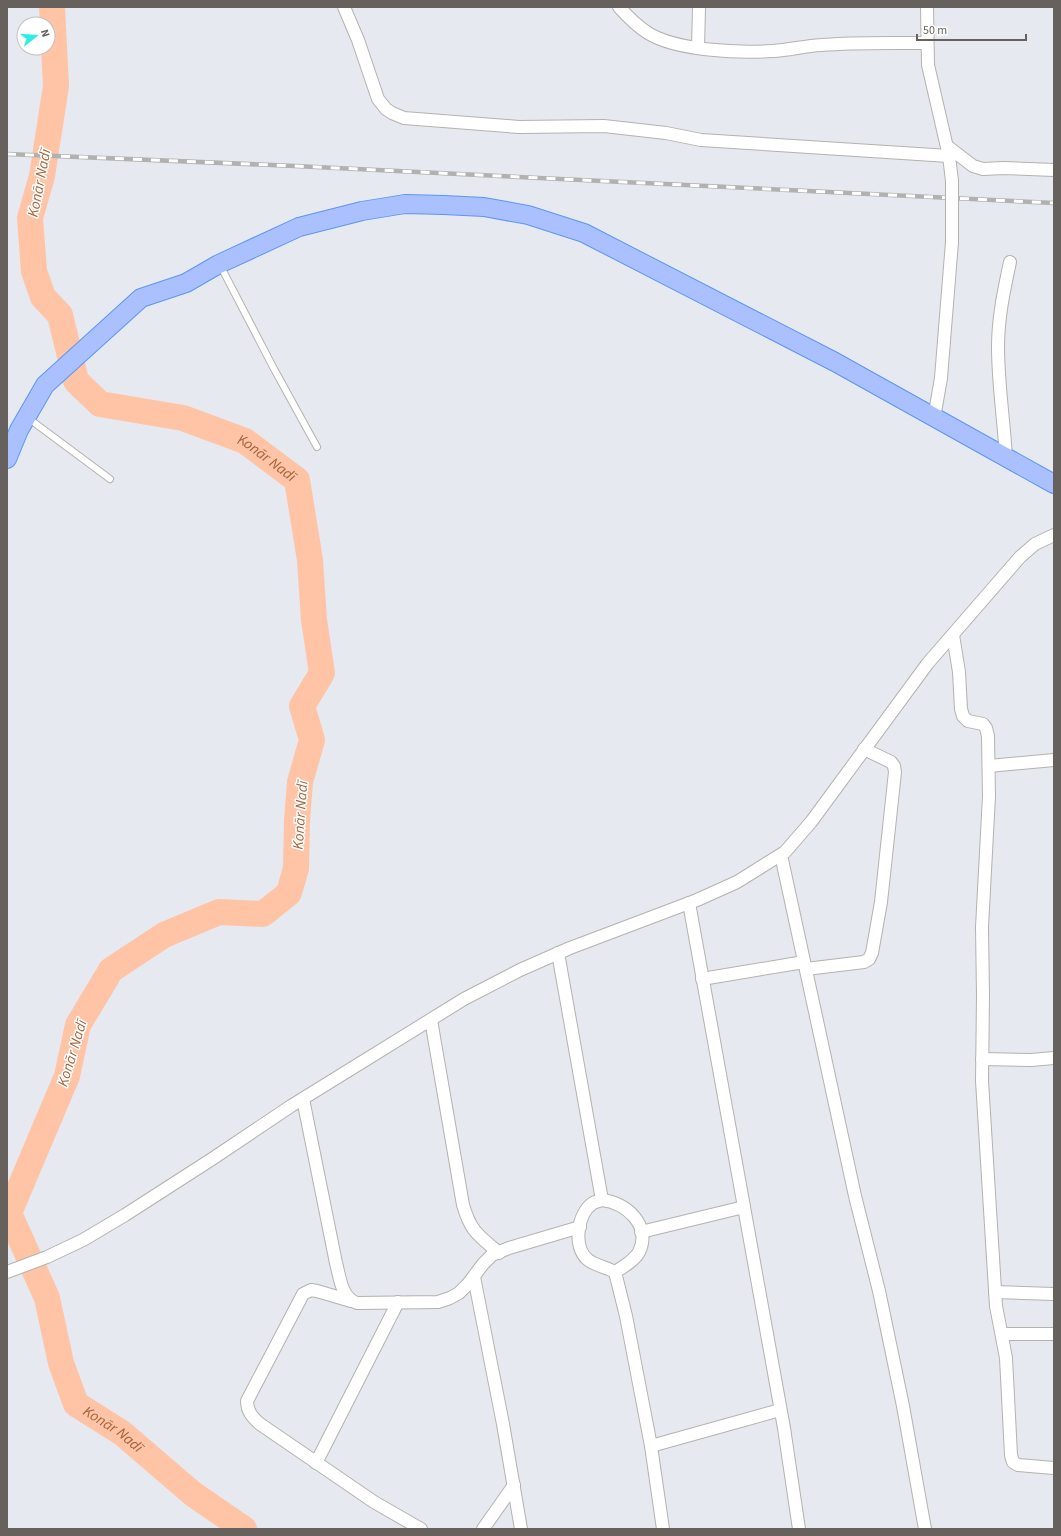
<svg xmlns="http://www.w3.org/2000/svg" width="1061" height="1536" font-family="'Source Sans 3',sans-serif">
	<rect width="100%" height="100%" fill="#e6e9f0"/>
	<g fill="none" stroke-linecap="round" stroke-linejoin="round">
		<path stroke="#ffc4a6" stroke-width="26" id="s1" d="M52 7 56 86 42 176 30 218 34 271 43 297 60 315 76 381 100 404 183 418 245 441 297 480 310 560 314 620 322 673 302 706 312 740 300 782 297 820 296 868 289 893 263 914 219 912 164 935 111 970 78 1025 67 1076 9 1213 47 1298 61 1363 76 1404 122 1433 193 1494 244 1529"/>
		<g stroke="#b5b2ae" stroke-width="8">
			<g id="service">
				<polyline points="220,265 273,367 317,447"/>
				<polyline points="28,418 110,479"/>
			</g>
		</g>
		<g stroke="#b5b2ae" stroke-width="14">
			<g id="minor">
				<polyline points="344,7 358,40 378,99 386,109 392,113 404,118 519,127 604,126 666,133 701,140 949,156"/>
				<path d="M619 7C628 17 637 26 648 33 677 51 739 53 773 51 789 50 805 46 821 45 856 42 892 43 927 43"/>
				<polyline points="927,7 928,65 949,156 952,181"/>
				<polyline points="698,48 699,7"/>
				<polyline points="947,146 973,166 983,169 1003,168 1054,170"/>
				<polyline points="934,418 941,378 952,242"/>
				<path d="M1006 458C1004 421 998 384 998 347 998 318 1004 290 1010 262"/>
				<polyline points="953,635 959,672 961,709 963,716 968,721 983,724 986,728 988,736 989,796 982,927 983,996 982,1081 996,1306 1006,1358 1011,1455 1013,1462 1018,1465 1054,1468"/>
				<polyline points="989,766 1054,760"/>
				<polyline points="781,855 855,1196 879,1291 903,1406 925,1529"/>
				<polyline points="689,903 784,1428 799,1529"/>
				<polyline points="558,953 602,1200"/>
				<polyline points="806,969 864,962 869,959 872,953 881,902 895,772 894,766 891,762 864,749"/>
				<polyline points="702,979 804,962"/>
				<path d="M431 1020 463 1205C471 1232 478 1235 499 1253"/>
				<polyline points="982,1059 1031,1060 1054,1058"/>
				<path d="M303 1099 336 1263C340 1277 341 1298 357 1303L438 1302 450 1298 459 1293 468 1284 483 1264 492 1255 509 1248 580 1227"/>
				<path d="M602 1200C626 1202 652 1226 639 1252 634 1261 623 1267 615 1272 607 1267 595 1266 587 1259 573 1246 577 1214 593 1203 595 1202 599 1201 602 1200Z"/>
				<polyline points="641,1232 744,1207"/>
				<polyline points="7,1272 47,1257 83,1240 125,1215 212,1159 291,1106 464,999 520,970 570,948 697,900 737,882 785,852 811,822 928,663 1020,557 1035,544 1054,535"/>
				<polyline points="615,1272 626,1316 651,1446 663,1529"/>
				<polyline points="474,1277 503,1424 521,1529"/>
				<polyline points="995,1292 1054,1294"/>
				<path d="M351 1301 317 1291 311 1290 303 1294 247 1401C247 1411 252 1417 260 1424L374 1502 421 1529"/>
				<polyline points="1002,1334 1054,1334"/>
				<polyline points="651,1446 780,1410"/>
				<polyline points="316,1463 398,1302"/>
				<polyline points="483,1529 514,1485"/>
			</g>
		</g>
		<g stroke="#5b95f3" stroke-width="20">
			<polyline id="primary" points="7,459 19,430 45,385 141,298 186,283 219,264 299,227 362,211 405,204 444,205 484,207 528,215 584,233 835,362 1054,484"/>
		</g>
		<use href="#service" stroke="#fff" stroke-width="6"/>
		<use href="#minor" stroke="#fff" stroke-width="12"/>
		<use href="#primary" stroke="#abc1ff" stroke-width="18"/>
		<g stroke="#b2b1b0" stroke-width="4.5">
			<polyline id="rail" points="7,154 295,166 1054,203"/>
		</g>
		<use href="#rail" stroke="#fff" stroke-width="3" stroke-dasharray="9" stroke-linecap="butt"/>
		<g stroke="#b5b2ae" stroke-width="14" stroke-linecap="butt">
			<polyline id="minor-bridge" points="952,242 952,181"/>
		</g>
		<use href="#minor-bridge" stroke="#fff" stroke-width="12"/>
	</g>
	<g text-anchor="middle" stroke-width="3" stroke-linejoin="round" paint-order="stroke">
		<g font-size="15" font-style="italic" fill="#a2653b" stroke="#fff">
			<text transform="translate(39 183) rotate(-79)" y="5">Konār Nadī</text>
			<text dy="5" stroke="none"><textPath href="#s1" startOffset="598">Konār Nadī</textPath></text>
			<text transform="translate(300 815) rotate(-86)" y="5">Konār Nadī</text>
			<text transform="translate(72 1053) rotate(-73)" y="5">Konār Nadī</text>
			<text dy="5" stroke="none"><textPath href="#s1" startOffset="1774">Konār Nadī</textPath></text>
		</g>
	</g>
	<rect width="1061" height="1536" fill="none" stroke="#66615d" stroke-width="16"/>
	<g transform="translate(36 36) rotate(73)"><circle r="19" fill="#ffffff" stroke="#c2c0be"/>
	<path d="M0-3L7 15L0 10L-7 15Z" fill="#30ece7"/>
	<text y="-6" font-size="11" font-weight="bold" text-anchor="middle" fill="#66615d">N</text>
	</g>
	<path d="M917 34v6h109v-6" fill="none" stroke="#66615d" stroke-width="2"/>
	<text x="923" y="34" font-size="12" fill="#66615d" stroke="#ffffff" stroke-width="3" paint-order="stroke">50 m</text>
</svg>
